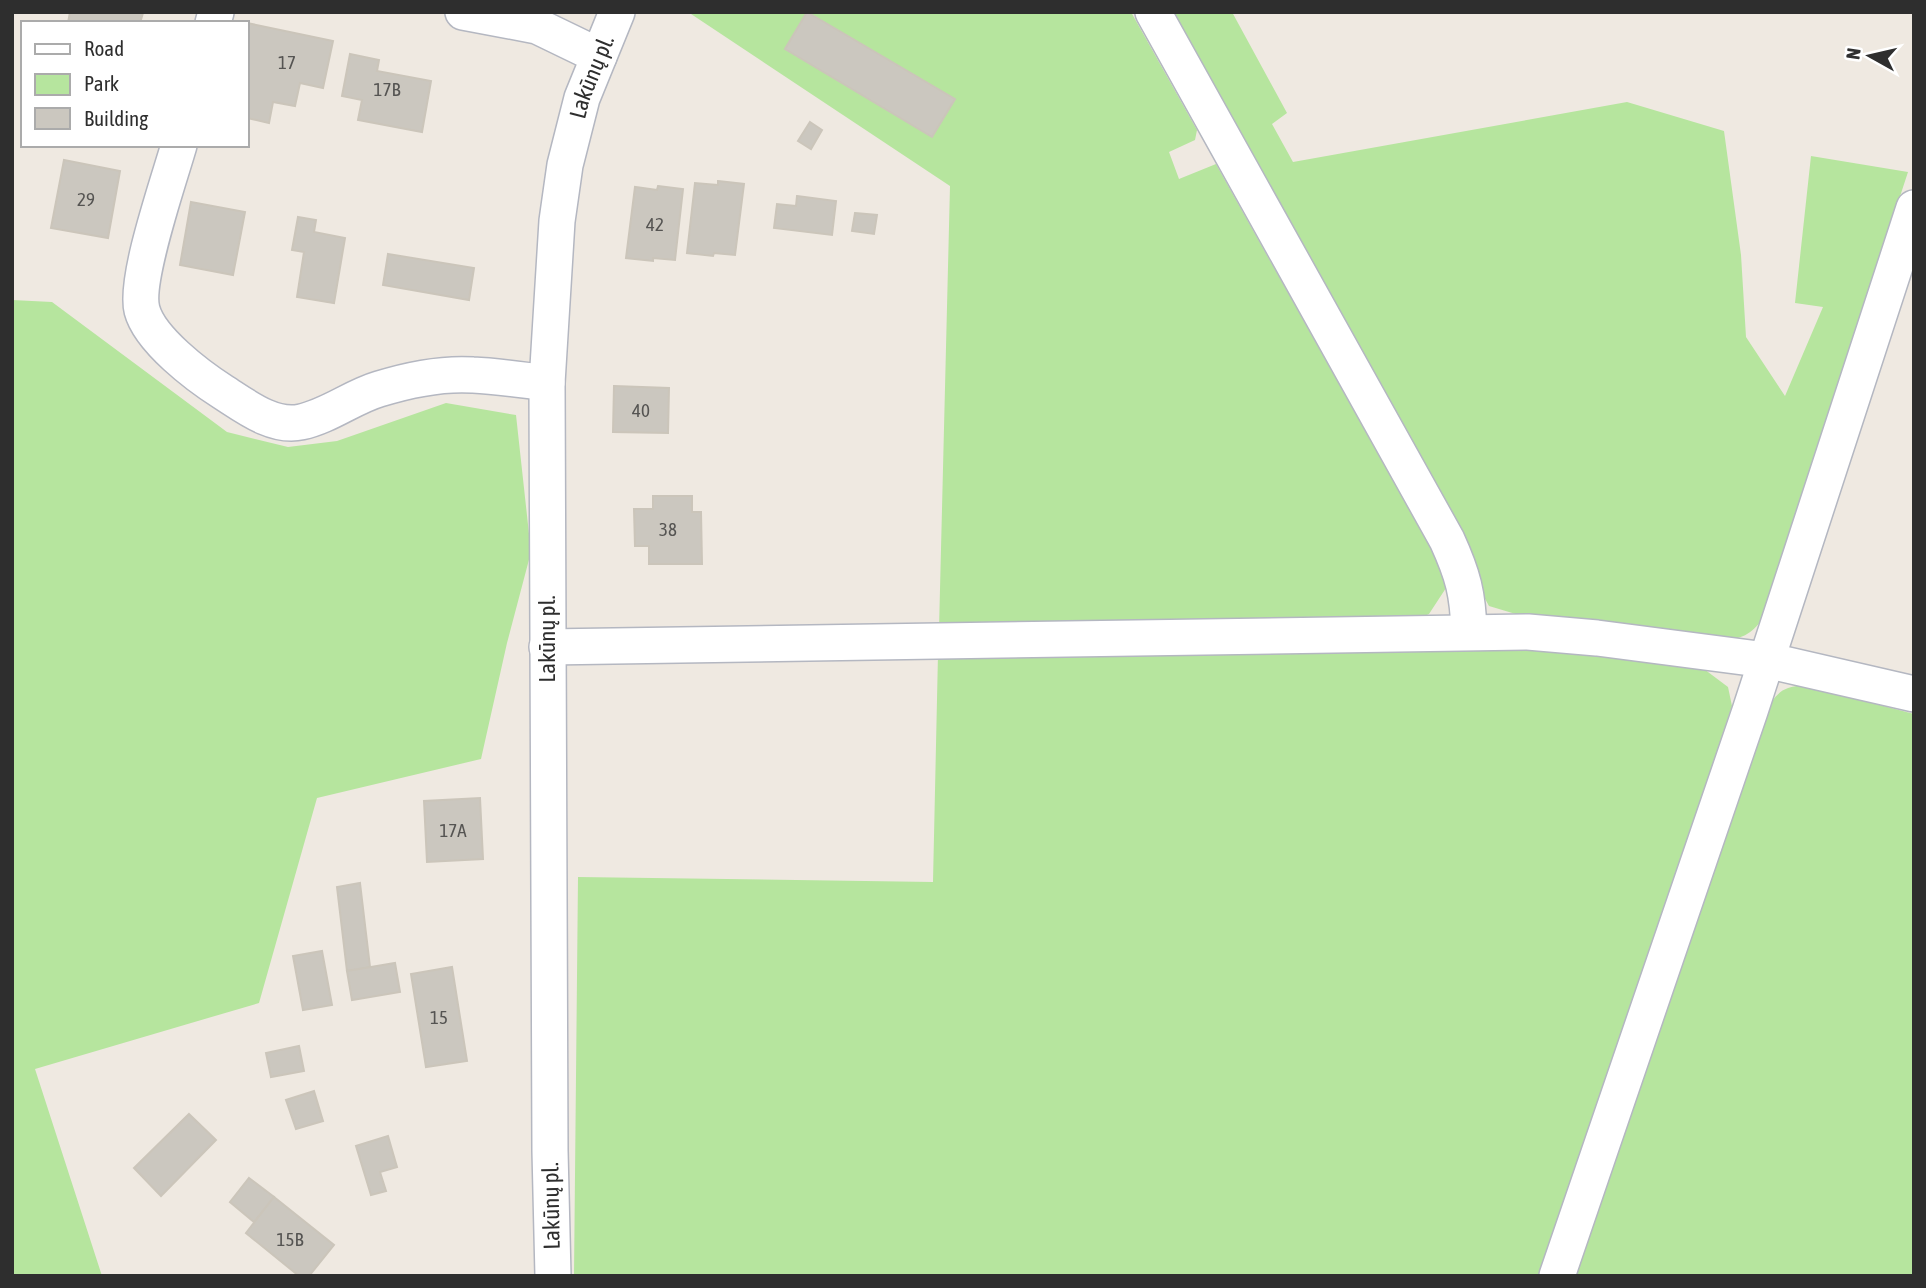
<svg xmlns="http://www.w3.org/2000/svg" width="1926" height="1288" font-family="'Asap Condensed',sans-serif">
	<rect width="100%" height="100%" fill="#efe9e1"/>
	<g fill="#b6e59e">
		<polygon points="688,12 1131,12 1197,130 1195,140 1169,152 1179,179 1216,164 1434,554 1446,588 1429,614 1414,621 939,630 950,186"/>
		<path d="M1165 12H1232L1287 113 1272 124 1293 162 1627 102 1724 131 1741 255 1746 337 1785 396 1823 307 1795 303 1811 156 1908 172 1761 621C1749 637 1738 639 1719 641L1519 615 1489 606Z"/>
		<polygon points="12,300 52,302 227,432 288,447 337,441 446,403 516,415 531,552 507,643 481,759 317,798 259,1003 35,1069 102,1276 12,1276"/>
		<polygon points="1510,645 1592,653 1704,669 1728,687 1732,706 1541,1276 574,1276 578,877 933,882 938,654"/>
		<path d="M1804 685 1914 714V1276H1574L1763 715C1776 695 1779 687 1804 685Z"/>
	</g>
	<g fill="#cbc7bf" stroke="#cbc5ba" stroke-width="2">
		<polygon points="70,12 140,12 143,13 140,23 68,23"/>
		<polygon points="807,12 955,99 932,137 785,49"/>
		<polygon points="247,23 333,41 323,88 300,83 295,106 273,102 269,123 247,118"/>
		<polygon points="350,54 379,60 377,71 431,81 422,132 358,120 362,100 342,96"/>
		<polygon points="810,122 822,130 811,149 798,141"/>
		<polygon points="64,160 120,171 108,238 51,228"/>
		<polygon points="718,181 744,184 735,255 714,253 713,256 687,253 695,183 718,185"/>
		<polygon points="658,186 683,189 675,260 653,258 653,261 626,258 635,187 657,190"/>
		<polygon points="797,196 836,201 832,235 774,228 777,204 796,206"/>
		<polygon points="191,202 245,212 233,275 180,265"/>
		<polygon points="855,213 877,215 874,234 852,231"/>
		<polygon points="298,217 316,220 314,232 345,238 334,303 297,297 304,252 292,250"/>
		<polygon points="388,254 474,268 469,300 383,285"/>
		<polygon points="614,386 669,388 668,433 613,432"/>
		<polygon points="653,496 692,496 692,512 701,512 702,564 649,564 649,546 635,546 634,509 653,509"/>
		<polygon points="480,798 483,859 427,862 424,801"/>
		<polygon points="360,883 370,967 347,971 337,887"/>
		<polygon points="322,951 332,1005 303,1010 293,956"/>
		<polygon points="395,963 400,992 352,1000 347,971"/>
		<polygon points="452,967 467,1061 426,1067 411,974"/>
		<polygon points="299,1046 304,1071 271,1077 266,1053"/>
		<polygon points="314,1091 323,1121 296,1129 286,1100"/>
		<polygon points="189,1114 216,1140 161,1196 134,1168"/>
		<polygon points="388,1136 397,1167 380,1172 386,1191 371,1195 356,1146"/>
		<polygon points="249,1178 274,1197 254,1222 230,1202"/>
		<polygon points="274,1197 334,1245 309,1276 299,1276 246,1233"/>
	</g>
	<g fill="none" stroke-linecap="round" stroke-linejoin="round">
		<g stroke="#b4b7c1" stroke-width="38">
			<g id="minor">
				<polyline points="463,12 537,26 599,56"/>
				<path d="M1153 12 1447 540C1463 575 1468 594 1469 632"/>
				<polyline points="213,23 216,12"/>
				<path d="M179 145C169 180 134 280 142 310 150 340 198 376 223 392 245 406 273 428 301 422 329 416 352 397 379 389 408 380 442 373 473 375 498 376 522 380 547 383"/>
				<polyline points="547,647 1528,632 1597,638 1766,660 1914,694"/>
				<path id="s1" d="M553 1276 550 1151 547 383 557 221 565 165 582 98 617 12"/>
				<polyline points="1557,1276 1750,711 1914,208"/>
			</g>
		</g>
		<use href="#minor" stroke="#fff" stroke-width="35"/>
	</g>
	<g text-anchor="middle" stroke-width="6" stroke-linejoin="round" paint-order="stroke">
		<g font-size="19" fill="#555452">
			<text x="287" y="69">17</text>
			<text x="387" y="96">17B</text>
			<text x="86" y="206">29</text>
			<text x="655" y="231">42</text>
			<text x="641" y="417">40</text>
			<text x="668" y="536">38</text>
			<text x="453" y="837">17A</text>
			<text x="439" y="1024">15</text>
			<text x="290" y="1246">15B</text>
		</g>
		<g font-size="23" fill="#2e2e2e" stroke="#fff">
			<text dy="8" stroke="none"><textPath href="#s1" startOffset="1204">Lakūnų pl.</textPath></text>
			<text transform="translate(547 639) rotate(-90)" y="8">Lakūnų pl.</text>
			<text transform="translate(551 1206) rotate(-91)" y="8">Lakūnų pl.</text>
		</g>
	</g>
	<rect width="1926" height="1288" fill="none" stroke="#2e2e2e" stroke-width="28"/>
	<rect x="21" y="21" width="228" height="126" fill="#ffffff" stroke="#ababab" stroke-width="2"/>
	<rect x="35" y="44" width="35" height="10" fill="#ffffff" stroke="#ababab" stroke-width="2"/>
	<text x="84" y="56" font-size="21" fill="#2e2e2e">Road</text>
	<rect x="35" y="74" width="35" height="21" fill="#b6e59e" stroke="#ababab" stroke-width="2"/>
	<text x="84" y="91" font-size="21" fill="#2e2e2e">Park</text>
	<rect x="35" y="108" width="35" height="21" fill="#cbc7bf" stroke="#ababab" stroke-width="2"/>
	<text x="84" y="126" font-size="21" fill="#2e2e2e">Building</text>
	<g transform="translate(1870 56) rotate(278)" stroke="#ffffff" stroke-width="5" paint-order="stroke">
	<path d="M0-5L12 26L0 18L-12 26Z" fill="#2e2e2e"/>
	<text y="-10" font-size="19" font-weight="bold" text-anchor="middle" fill="#2e2e2e">N</text>
	</g>
</svg>
